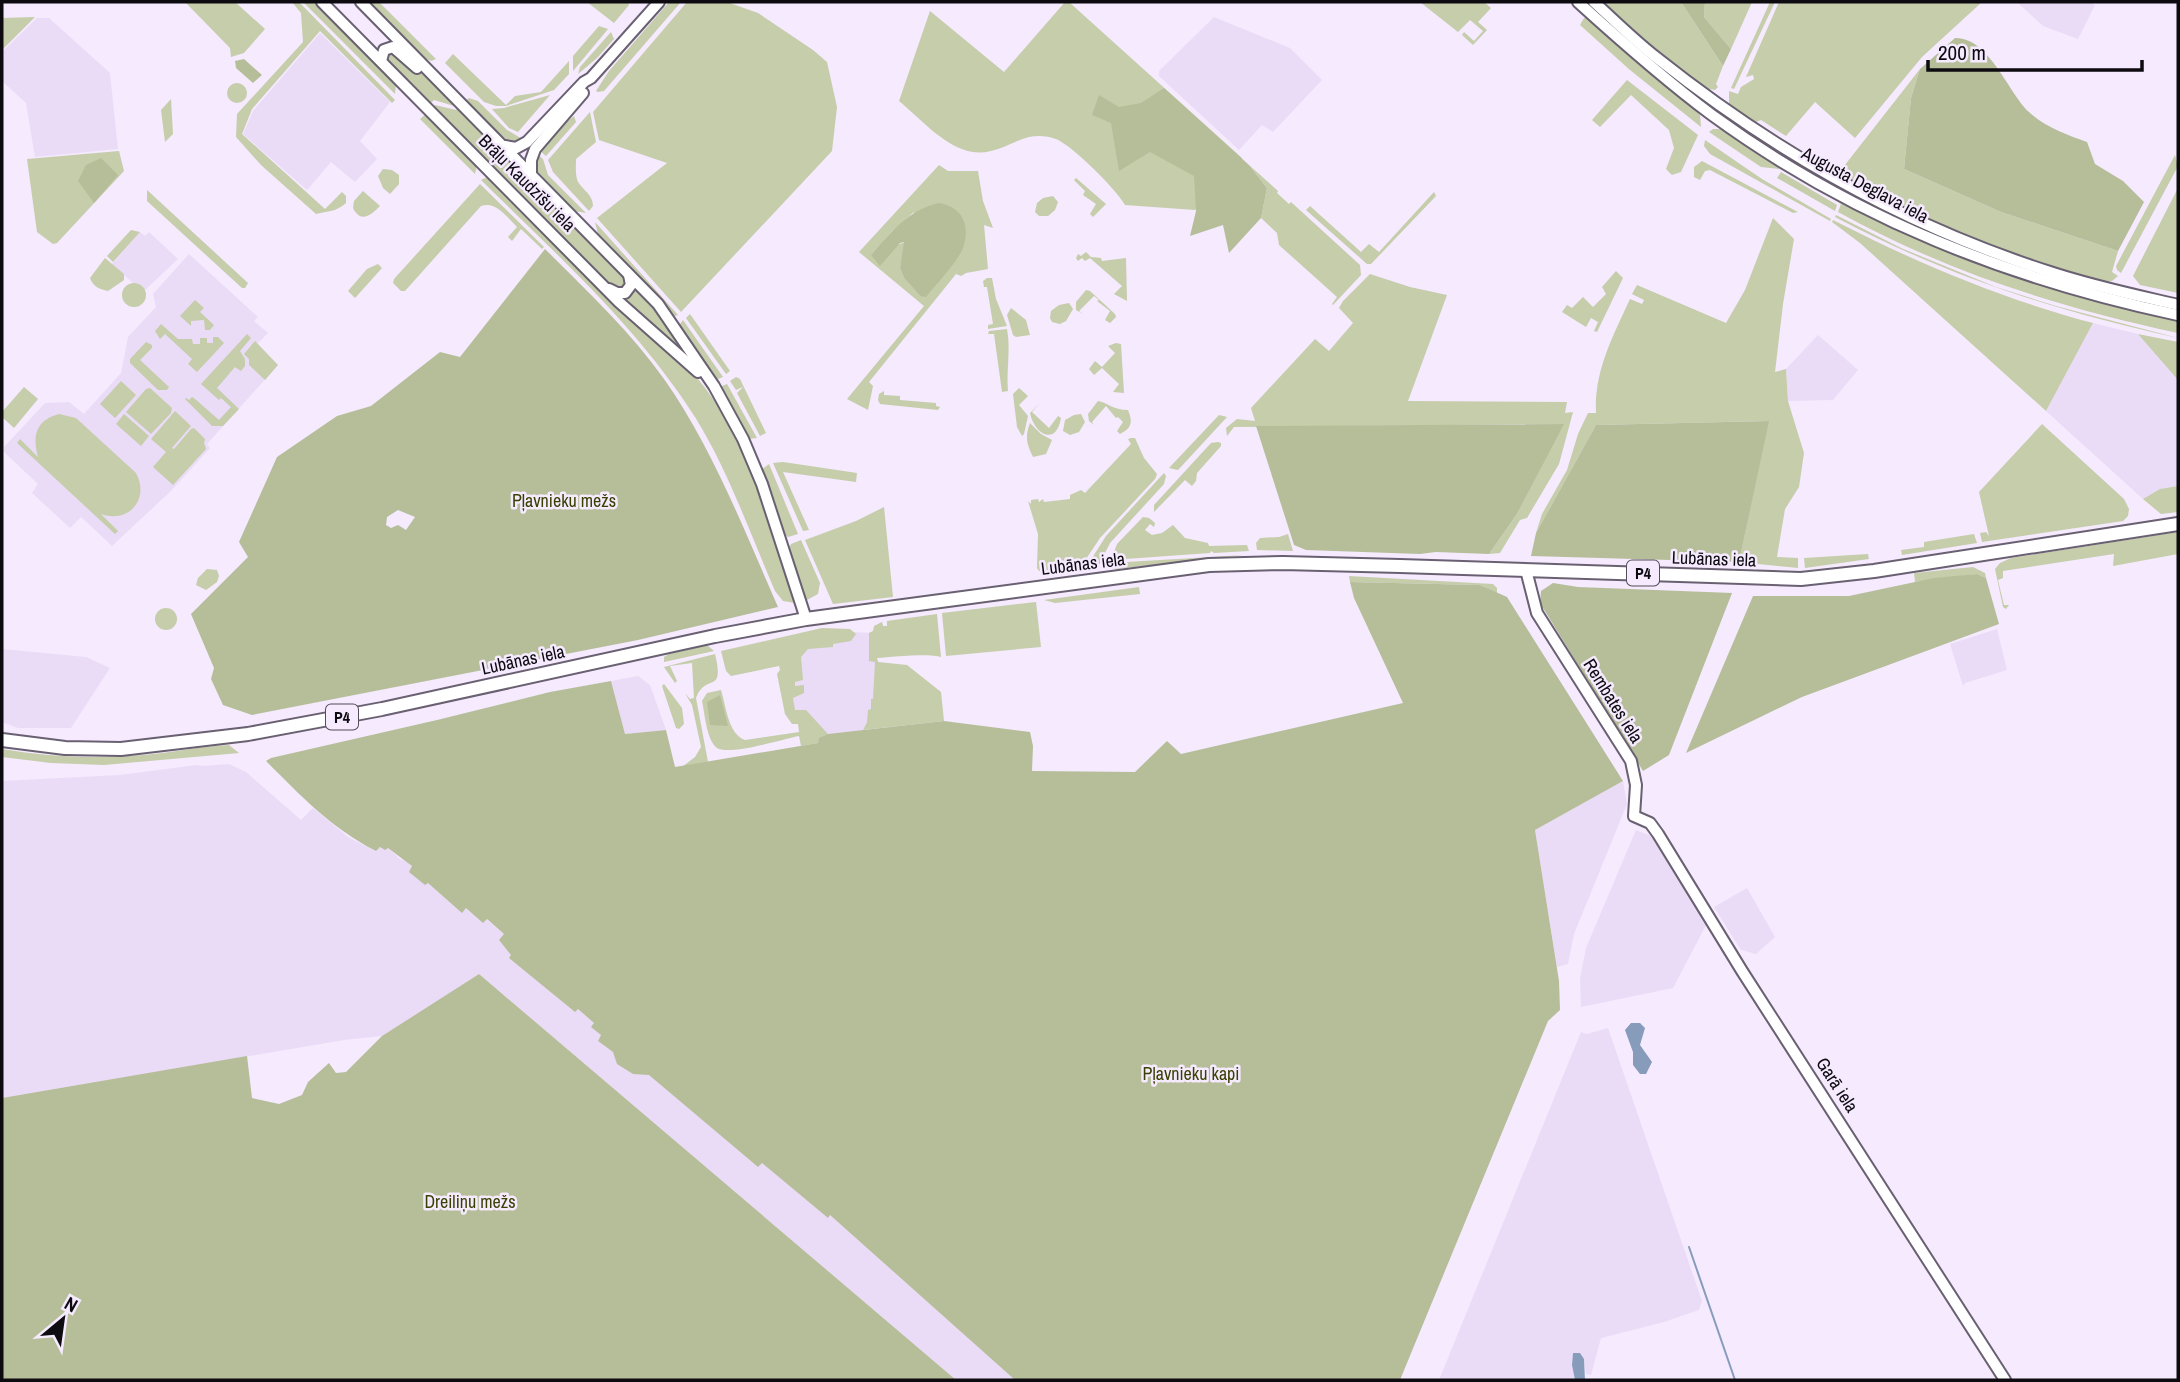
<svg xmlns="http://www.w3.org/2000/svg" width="2180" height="1382" font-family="'Archivo Narrow',sans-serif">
	<rect width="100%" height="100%" fill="#f5eafe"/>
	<g fill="#eadcf6">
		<polygon points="2017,2 2089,2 2095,5 2078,39 2043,26"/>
		<polygon points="1214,17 1290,48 1322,80 1273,132 1262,125 1239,150 1159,76 1159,71"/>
		<polygon points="37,18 49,18 110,73 118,149 35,157 26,103 2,81 2,52"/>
		<polygon points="320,33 390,102 360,141 377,159 355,182 331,162 307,190 243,134 253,111"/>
		<polygon points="140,232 145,236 149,232 178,259 143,292 112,264"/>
		<polygon points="189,254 258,317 254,321 268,333 256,345 278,365 207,444 210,448 170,492 112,546 81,517 70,528 32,493 38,484 4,452 4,447 45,403 69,402 84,414 121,373 128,337 156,307 153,294"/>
		<polygon points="2093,323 2138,334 2178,380 2178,486 2160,489 2143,499 2046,411"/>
		<polygon points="1818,335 1858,370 1833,400 1788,401 1786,369"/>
		<polygon points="1997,629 2007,670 1965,683 1963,686 1950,644"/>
		<polygon points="853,632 873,633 874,653 880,665 878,698 862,732 827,736 792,709 785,641"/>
		<polygon points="2,649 86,657 110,668 71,728 18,728 2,722"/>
		<polygon points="638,676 650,685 666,730 625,734 611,681"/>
		<polygon points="229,764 246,772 301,820 313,808 348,837 375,851 380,847 388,848 400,859 408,862 425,885 427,882 462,912 466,908 483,922 486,919 504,934 512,955 510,957 575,1011 578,1009 594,1023 601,1035 598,1041 613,1052 633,1074 649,1074 757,1166 761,1162 827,1217 830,1215 1015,1380 956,1380 479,974 382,1036 344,1040 2,1098 2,781 120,775 197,765 202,766"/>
		<polygon points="1623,781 1627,804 1574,934 1568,964 1557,967 1535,830"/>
		<polygon points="1636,830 1651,836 1706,925 1673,988 1581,1007 1580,979 1586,948"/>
		<polygon points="1747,888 1775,937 1756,954 1741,950 1714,907"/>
		<polygon points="1608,1028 1702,1301 1699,1310 1664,1322 1601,1338 1591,1375 1586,1374 1584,1359 1572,1357 1575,1380 1439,1380 1581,1032 1587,1034"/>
	</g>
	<g fill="#c5cdaa" fill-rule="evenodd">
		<polygon points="185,2 235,2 265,29 244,53 231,57 230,48"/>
		<path d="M292 2H299L395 100 392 103 320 31 252 109 242 134 325 209 342 192 346 196V203C336 212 328 211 316 214L261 165 236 137 237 114 303 42 301 13Z"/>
		<polygon points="303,2 316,2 393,80 396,84 395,94"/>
		<polygon points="366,2 379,2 436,59 431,61 422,57"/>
		<polygon points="587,2 628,2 629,5 614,23"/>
		<polygon points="669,2 681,2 604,91 598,92 596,91 609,71"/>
		<polygon points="687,2 727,2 758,13 813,50 827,62 837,107 832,151 681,312 597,218 667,163 599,140 593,112"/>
		<path d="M1065 2H1069L1242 158 1195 210 1125 205C1115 188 1074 147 1056 139 1048 136 1038 135 1029 137 1010 142 995 155 973 152 945 148 920 118 899 101L930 11 1004 72Z"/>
		<polygon points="1420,2 1484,2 1491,8 1478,22 1487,30 1473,45 1462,35 1464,32 1474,41 1483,31 1470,20 1458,32"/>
		<polygon points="1601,2 1681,2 1723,66 1716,84 1718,87 1715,90 1703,88 1644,40"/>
		<polygon points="1705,2 1752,2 1731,49 1704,17"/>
		<polygon points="1770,2 1775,2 1734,89 1731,88"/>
		<polygon points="1779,2 1982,2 1922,57 1855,138 1815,102 1786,136 1761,120 1756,122 1743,117 1729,104 1729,91 1738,94 1741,87 1754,79 1753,75 1746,77"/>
		<polygon points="35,17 2,50 2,18"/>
		<polygon points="1584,18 1588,18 1694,106 1700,115 1701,127 1630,70 1580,25"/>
		<polygon points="599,26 608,29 573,71 573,56"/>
		<polygon points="611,32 614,39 597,58 578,74 580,67"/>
		<polygon points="396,51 456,104 454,106 434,100 430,104 386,61 387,54"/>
		<polygon points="453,54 506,105 515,96 541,92 569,61 569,74 554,90 506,106 496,106 484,102 445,63"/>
		<polygon points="1920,69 1911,98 1904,169 2001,212 2118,251 2112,272 2118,276 2112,281 2101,282 1978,241 1911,212 1846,180 1842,175 1841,170"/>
		<polygon points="1627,80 1698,135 1681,172 1672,175 1666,169 1674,148 1669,130 1631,95 1600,127 1592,120"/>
		<circle cx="237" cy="93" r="10"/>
		<polygon points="550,95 518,132 509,128 492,109 504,108"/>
		<polygon points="469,98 478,101 507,130 524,140 515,143 507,140 465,101"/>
		<polygon points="171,99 173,134 165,142 161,110"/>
		<polygon points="435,105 456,110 459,107 626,278 627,286 623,290 614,288 432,107"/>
		<path d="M590 112 596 142 576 159C576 166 575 175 578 182 584 191 593 195 593 206L589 211 553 172 548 160Z"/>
		<polygon points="427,113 477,165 475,174 420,119"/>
		<polygon points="574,116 576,122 546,156 540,151 558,129"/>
		<polygon points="1713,129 1723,129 1781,165 1779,169 1761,167 1709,132"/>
		<polygon points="1705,140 1762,179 1831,219 1830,221 1710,154 1704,146"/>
		<polygon points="119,151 124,171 57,243 53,244 37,232 27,159"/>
		<polygon points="537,154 543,159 548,175 586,213 575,211 536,170 535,158"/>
		<polygon points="2175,155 2178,166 2121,273 2117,270 2116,266"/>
		<polygon points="1702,161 1798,212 1793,213 1710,170 1705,171 1700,180 1694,177 1694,167"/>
		<path d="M939 165 948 171H978L983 201 993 228 984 225 988 269 966 273 961 276 956 274 869 382 873 386 868 410 847 399 924 306 859 252ZM914 212 920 296 904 278 900 268 905 242 871 255 892 231Z"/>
		<polygon points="1249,165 1278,191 1277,193 1289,204 1291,202 1360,265 1361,275 1333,305 1332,304 1337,297 1279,245 1277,233 1261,218 1267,188"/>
		<polygon points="383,169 392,170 399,175 399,184 390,194 383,188 378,176"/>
		<polygon points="1781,172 1837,205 1835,211 1777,178"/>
		<path d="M487 177 491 179 683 362C732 413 755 475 776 542 783 561 792 583 795 603L783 601 775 591C750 533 728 470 695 417 637 326 557 255 481 180Z"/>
		<polygon points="1076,178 1106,204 1093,217 1090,214 1096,204 1083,195 1085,191 1074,180"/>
		<path d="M480 184 544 247 542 249 521 229 512 241 508 237 517 227C506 216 496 201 481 206L405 291H401L393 283 394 279Z"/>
		<polygon points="2178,188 2178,293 2140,285 2133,276"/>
		<polygon points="147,190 248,283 245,288 242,288 147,201"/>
		<path d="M363 191 380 206C371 215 361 224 353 208L354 201Z"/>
		<polygon points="1434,192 1436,196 1371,264 1367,264 1306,210 1310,206 1361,252 1369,244 1379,252"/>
		<path d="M1827 195 1840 199C1894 226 1949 255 2007 274 2063 293 2121 306 2178 321V333C2057 307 1947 272 1838 212L1841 204Z"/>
		<polygon points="1053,196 1058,202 1055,210 1048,216 1039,216 1035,212 1037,203 1043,198"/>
		<path d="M1836 215 1901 248 1996 287 2056 306 2178 338C2055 311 1947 276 1835 217Z"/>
		<path d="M1773 218 1794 239 1783 304 1775 372 1786 369 1788 401 1804 453 1799 487 1785 509 1777 557 1798 558V568L1739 562 1768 421 1596 425 1536 533 1542 514 1567 470 1578 434 1588 413H1596C1594 371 1613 336 1630 299L1642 304 1644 300 1632 294 1637 285 1726 323 1745 290Z"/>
		<path d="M1833 220C1917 263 2002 299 2093 323L2046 411 1860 243 1832 222Z"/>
		<polygon points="595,222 678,315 671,317 660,302 598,234"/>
		<polygon points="131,230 140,232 113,262 107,256"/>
		<polygon points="1086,252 1091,257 1101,258 1102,261 1126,258 1127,301 1114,294 1122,286 1090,258 1085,261 1082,258 1078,261 1076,258 1078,254 1081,256"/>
		<path d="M105 258 124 274V280L108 291C100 289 93 287 90 278Z"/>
		<polygon points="378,264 382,268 355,298 348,291 367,269"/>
		<polygon points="1616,271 1623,278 1597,332 1594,331 1598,322 1591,318 1586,327 1562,312 1567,305 1572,308 1583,297 1593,307 1606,294 1602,287"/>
		<polygon points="1370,274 1410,287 1447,295 1408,401 1567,402 1565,413 1573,412 1559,464 1527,518 1520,520 1500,553 1489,554 1517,514 1563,424 1234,427 1227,436 1226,428 1237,419 1255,421 1251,408 1315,339 1329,351 1353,323 1339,308 1343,301"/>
		<polygon points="987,278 992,278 996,299 1007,326 988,329 988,325 993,324 987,287 984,287 983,281"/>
		<circle cx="134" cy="295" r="12"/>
		<polygon points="636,288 667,324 699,368 623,300 630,297"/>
		<polygon points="1086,290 1090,291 1115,314 1116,317 1110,323 1105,320 1110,311 1097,301 1099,300 1094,296 1079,311 1083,314 1076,310 1076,302"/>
		<polygon points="195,300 204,308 200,312 214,325 210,330 205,330 204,320 191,321 191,326 180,316"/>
		<polygon points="1069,303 1073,309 1066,321 1060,324 1052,322 1050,318 1051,311 1059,305"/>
		<polygon points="1011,308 1026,320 1030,335 1016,337 1013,335 1007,315"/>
		<polygon points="690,314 730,371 726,374 686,318"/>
		<polygon points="683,320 723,377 718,379 713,377 678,327"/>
		<polygon points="161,324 178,339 192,339 193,344 200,344 200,338 207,338 207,343 213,343 213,337 218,337 224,343 197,372 188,364 192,359 165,334 160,339 155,331"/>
		<path d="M1007 329C1011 350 1006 370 1008 391L1002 392 994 334H988L989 331Z"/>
		<polygon points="247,334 251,338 240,351 245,359 245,366 241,371 235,367 217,388 239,409 223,426 212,426 185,399 186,398 189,400 192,397 195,399 219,420 231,407 221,398 219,400 201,384"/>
		<polygon points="2138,334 2178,342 2178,380"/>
		<polygon points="255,341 278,365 265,380 249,365 249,359 244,354"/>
		<polygon points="146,342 152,345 152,348 140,360 169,387 167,390 158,390 130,363 130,359"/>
		<polygon points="1116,343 1121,344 1124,393 1113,392 1119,384 1102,368 1094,375 1089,369 1095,361 1102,367 1115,353 1108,346"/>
		<polygon points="736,377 740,379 766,433 760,436 737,393 743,387 736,390 730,381"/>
		<polygon points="121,381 136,395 115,418 100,404"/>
		<polygon points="727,384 757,438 747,439 721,390 722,386"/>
		<polygon points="24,387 38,399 14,428 2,417 2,412"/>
		<polygon points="150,388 172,408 171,413 151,434 126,412 146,389"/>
		<polygon points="1019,388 1028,396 1019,405 1028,416 1024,434 1022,436 1017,427 1013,394"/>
		<polygon points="884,391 884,395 900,396 900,400 936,403 936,406 940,407 938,410 880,404 878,400 879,394"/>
		<path d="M1098 401C1106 402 1113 410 1128 410 1133 422 1132 428 1120 434L1117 431 1123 422 1118 417 1116 418 1106 406 1092 422 1094 425 1089 421 1088 414Z"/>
		<path d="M1040 403 1032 412 1049 428 1058 416 1061 418C1056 447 1034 434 1030 413Z"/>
		<polygon points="175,411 191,426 172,448 174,449 191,429 194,428 205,439 204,443 206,449 173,485 153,467 166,452 151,439"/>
		<path d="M59 414 76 418 136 473C150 499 129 524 101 514L118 531 115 534 17 443 20 439 38 457C32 436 36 420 59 414Z"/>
		<polygon points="124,414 149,436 141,446 116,424"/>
		<polygon points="1081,414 1085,422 1079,432 1070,435 1063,431 1065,420 1074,415"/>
		<polygon points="1219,415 1227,417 1178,470 1169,468"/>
		<path d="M1030 423 1041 434 1052 440 1046 454 1033 457C1026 443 1025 436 1030 423Z"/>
		<polygon points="2042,424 2124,499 2129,509 2128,516 2123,521 1982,542 1980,533 1986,532 1989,536 1979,492"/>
		<polygon points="1131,438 1135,438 1144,458 1157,474 1155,479 1100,538 1080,568 1039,571 1037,568 1038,534 1028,501 1031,504 1031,500 1038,499 1039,502 1043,499 1044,502 1070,499 1070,495 1081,490 1085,493 1131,444 1128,439"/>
		<polygon points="1218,442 1221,443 1221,446 1197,473 1196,481 1192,486 1185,480 1154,512 1154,505 1211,443"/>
		<polygon points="783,462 857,473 856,482 783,472 809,530 803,531 773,463"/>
		<polygon points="769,464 798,534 788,537 784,534 761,470"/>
		<polygon points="1164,473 1166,476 1164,484 1110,543 1099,565 1087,566 1106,536"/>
		<polygon points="2178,486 2178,512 2161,514 2143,499 2160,489"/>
		<polygon points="884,507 893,597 833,604 805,540 856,521"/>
		<polygon points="1143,517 1149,518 1155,523 1154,527 1150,524 1145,530 1152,535 1162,533 1173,525 1185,538 1208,543 1209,546 1247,545 1249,551 1214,553 1211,551 1210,553 1111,560 1117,544"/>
		<polygon points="2178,532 2178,554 2113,566 2114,554 2003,571 2003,578 1998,580 2004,605 2009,605 2006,609 2003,607 1995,569 2000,563 2011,558"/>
		<polygon points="1288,534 1293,551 1257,550 1256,543 1260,538 1279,537"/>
		<polygon points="1974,534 1977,543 1902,555 1901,550 1924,547 1924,542"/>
		<polygon points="801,540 820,583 818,594 805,601 789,548 791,544"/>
		<polygon points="1868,554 1869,559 1805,568 1804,558"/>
		<polygon points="1245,555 1116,569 1110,567 1109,563"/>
		<polygon points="1973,567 1985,573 1986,578 1977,574 1915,582 1914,573"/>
		<polygon points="207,569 217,570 219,576 217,582 206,590 196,585 198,578"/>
		<polygon points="1349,576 1493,584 1497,588 1497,593 1480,585 1350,582"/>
		<polygon points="1139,587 1140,594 1055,603 1044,600"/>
		<polygon points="1036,602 1041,647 946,656 942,613"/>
		<circle cx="166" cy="619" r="11"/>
		<path d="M937 614 941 657C929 653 892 657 877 658L878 662 907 665 941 692 944 721 863 730 867 722 868 710 871 709V699H873L875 662 869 661V633L873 631 874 626 882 622 883 626H887V621Z"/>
		<path d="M822 628 850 629 856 634 851 641 833 644V647L808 649 801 657 803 680 795 682V686L804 685V693L793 698 795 710H806L828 734 820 738 818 743 801 746 799 736C783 739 729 756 717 748 706 739 705 714 702 701L707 693 721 690C726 706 728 734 745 740L799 732 798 724H792L785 714 777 674 780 670 779 666 731 676 726 671 721 651Z"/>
		<polygon points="707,645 714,651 664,662 664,657 669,654"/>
		<path d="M715 654C725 696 706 672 696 698L708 762 682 767 695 757 701 747 692 705 685 693 690 699 694 698 692 663 670 666 677 681 675 683 664 667Z"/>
		<polygon points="664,684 682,708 684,724 679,729 676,728 662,686"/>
		<path d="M229 745 239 753 104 765 51 763 2 757V749C48 757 95 759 143 755 171 753 200 746 229 745Z"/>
	</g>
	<g fill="#b5be99" fill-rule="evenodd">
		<polygon points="1681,2 1705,2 1704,17 1731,49 1723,66"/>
		<path d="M1955 38C1989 37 2009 94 2029 112 2045 127 2068 135 2087 142L2095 164 2123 181 2144 202 2118 251 2001 212 1904 169 1911 98 1920 69Z"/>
		<polygon points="244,59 262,75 253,83 236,68 235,61"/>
		<polygon points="1164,88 1249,165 1267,188 1261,218 1229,253 1223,225 1190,236 1196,211 1194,176 1150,152 1119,171 1111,123 1092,115 1099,95 1119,107 1141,103"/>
		<polygon points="101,158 118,175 94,203 78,181 86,165"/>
		<path d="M939 203C962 207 971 225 963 248 957 263 936 284 926 297L920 296 904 278 900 268 904 242 900 243 880 266 871 255C891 232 908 210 939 203Z"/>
		<path d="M545 249C586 290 630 331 664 379 711 445 745 532 778 607L638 640 252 715 223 705 211 679 214 668 191 614 248 557 239 542 277 457 337 416 371 406 440 352 460 357ZM398 510 415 517 406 530 398 525 391 528 386 525 387 517Z"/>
		<polygon points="1769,421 1739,562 1531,556 1536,533 1596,425"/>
		<polygon points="1564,424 1517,514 1489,554 1436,552 1420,554 1306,550 1294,545 1256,426"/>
		<polygon points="1977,574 1986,578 1999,624 1802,697 1686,753 1753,596 1849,596 1934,578"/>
		<path d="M1350 582 1480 585 1507 597 1623 781 1535 830 1559 981 1560 1010 1548 1021 1400 1380H1015L830 1215 828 1218 762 1163 758 1167 649 1075 633 1074 617 1064 613 1052 598 1041 601 1035 591 1027 594 1023 578 1009 575 1012 509 958 511 955 499 940 504 934 487 919 483 923 466 908 462 913 428 883 425 885 409 872 412 866 388 848 385 850 380 847 376 851C331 828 301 796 266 761L271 758 437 720 550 692 611 681 625 734 666 730 675 767 818 743 819 738 828 734 944 721 1030 732 1033 746 1032 771 1135 772 1167 741 1181 754 1403 703 1354 598Z"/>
		<polygon points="1553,583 1578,587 1732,593 1669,755 1643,771 1540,603 1541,591"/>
		<polygon points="720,695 728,726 710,725 707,702"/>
		<polygon points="479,974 956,1380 2,1380 2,1098 247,1056 252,1098 279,1104 302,1095 308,1082 329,1063 336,1073 346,1072 382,1036"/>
	</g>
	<g fill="#879cbb">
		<polygon points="1631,1023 1640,1023 1645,1028 1640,1045 1652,1062 1646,1074 1640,1074 1633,1065 1633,1052 1625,1030"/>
		<polygon points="1573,1353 1580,1353 1584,1359 1585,1380 1575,1380 1572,1365"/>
	</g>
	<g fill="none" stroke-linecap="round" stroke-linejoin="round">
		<polyline stroke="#879cbb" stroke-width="2" points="1689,1247 1735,1380"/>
		<g stroke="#696071" stroke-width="14">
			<g id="secondary">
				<polyline points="322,2 619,302 698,372"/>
				<polyline points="361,2 658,304 714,386 743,439 762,484 806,619"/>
				<path d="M1578 2C1621 41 1665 80 1712 115 1853 218 2009 279 2178 315"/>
				<path d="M1594 2C1615 21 1635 41 1657 58 1775 152 1906 226 2050 272 2092 286 2135 295 2178 305"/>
				<polyline points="381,61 384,50 393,47 417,68"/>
				<polyline points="505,146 516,148 527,142 584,82 591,78 659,2"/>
				<polyline points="531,173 531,160 535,149 583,93"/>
				<polyline points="609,289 617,293 625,293 631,285 629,275"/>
				<polyline points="1526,570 1537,613 1631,761 1636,785 1634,816 1650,823 1658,834 1742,971 2005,1380"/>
			</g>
		</g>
		<g stroke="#696071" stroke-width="16">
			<polyline id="primary" points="2,740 65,748 121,749 248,734 382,709 715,636 806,619 1209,565 1283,563 1400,566 1801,579 1874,571 2178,524"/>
		</g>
		<use href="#secondary" stroke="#fff" stroke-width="10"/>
		<use href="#primary" stroke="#fff" stroke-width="12"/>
	</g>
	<g text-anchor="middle" stroke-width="5" stroke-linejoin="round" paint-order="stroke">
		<g fill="#f5eafe" stroke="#534d57" stroke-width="2">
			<rect x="1627" y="560.5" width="32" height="25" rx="5"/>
			<rect x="326" y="704.5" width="32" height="25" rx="5"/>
		</g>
		<g font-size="16" font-weight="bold" fill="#0d0a10">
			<text x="1643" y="579">P4</text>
			<text x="342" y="723">P4</text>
		</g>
		<g font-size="18" fill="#0d0a10" stroke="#f5eafe">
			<text transform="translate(527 183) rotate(45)" y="6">Brāļu Kaudzīšu iela</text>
			<text transform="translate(1865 185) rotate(28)" y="6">Augusta Deglava iela</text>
			<text transform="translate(1714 559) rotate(2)" y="6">Lubānas iela</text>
			<text transform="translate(1083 564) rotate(-7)" y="6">Lubānas iela</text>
			<text transform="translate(523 660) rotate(-12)" y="6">Lubānas iela</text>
			<text transform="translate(1613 701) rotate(58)" y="6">Rembates iela</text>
			<text transform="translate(1837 1085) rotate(57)" y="6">Garā iela</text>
		</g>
		<g font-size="18" fill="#384101" stroke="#f5eafe">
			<text x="564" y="507">Pļavnieku mežs</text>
			<text x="1191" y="1080">Pļavnieku kapi</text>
			<text x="470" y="1208">Dreiliņu mežs</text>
		</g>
	</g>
	<rect width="2180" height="1382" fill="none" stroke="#0d0a10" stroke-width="7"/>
	<g transform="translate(63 1319) rotate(29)" stroke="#f5eafe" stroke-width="5" paint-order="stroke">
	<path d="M0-5L12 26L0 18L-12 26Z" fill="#0d0a10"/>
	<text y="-10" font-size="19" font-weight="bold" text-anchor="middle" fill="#0d0a10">N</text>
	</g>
	<path d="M1928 60v10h214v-10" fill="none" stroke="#0d0a10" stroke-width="3.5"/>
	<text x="1938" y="60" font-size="21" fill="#0d0a10" stroke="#f5eafe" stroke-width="5" paint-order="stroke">200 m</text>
</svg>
